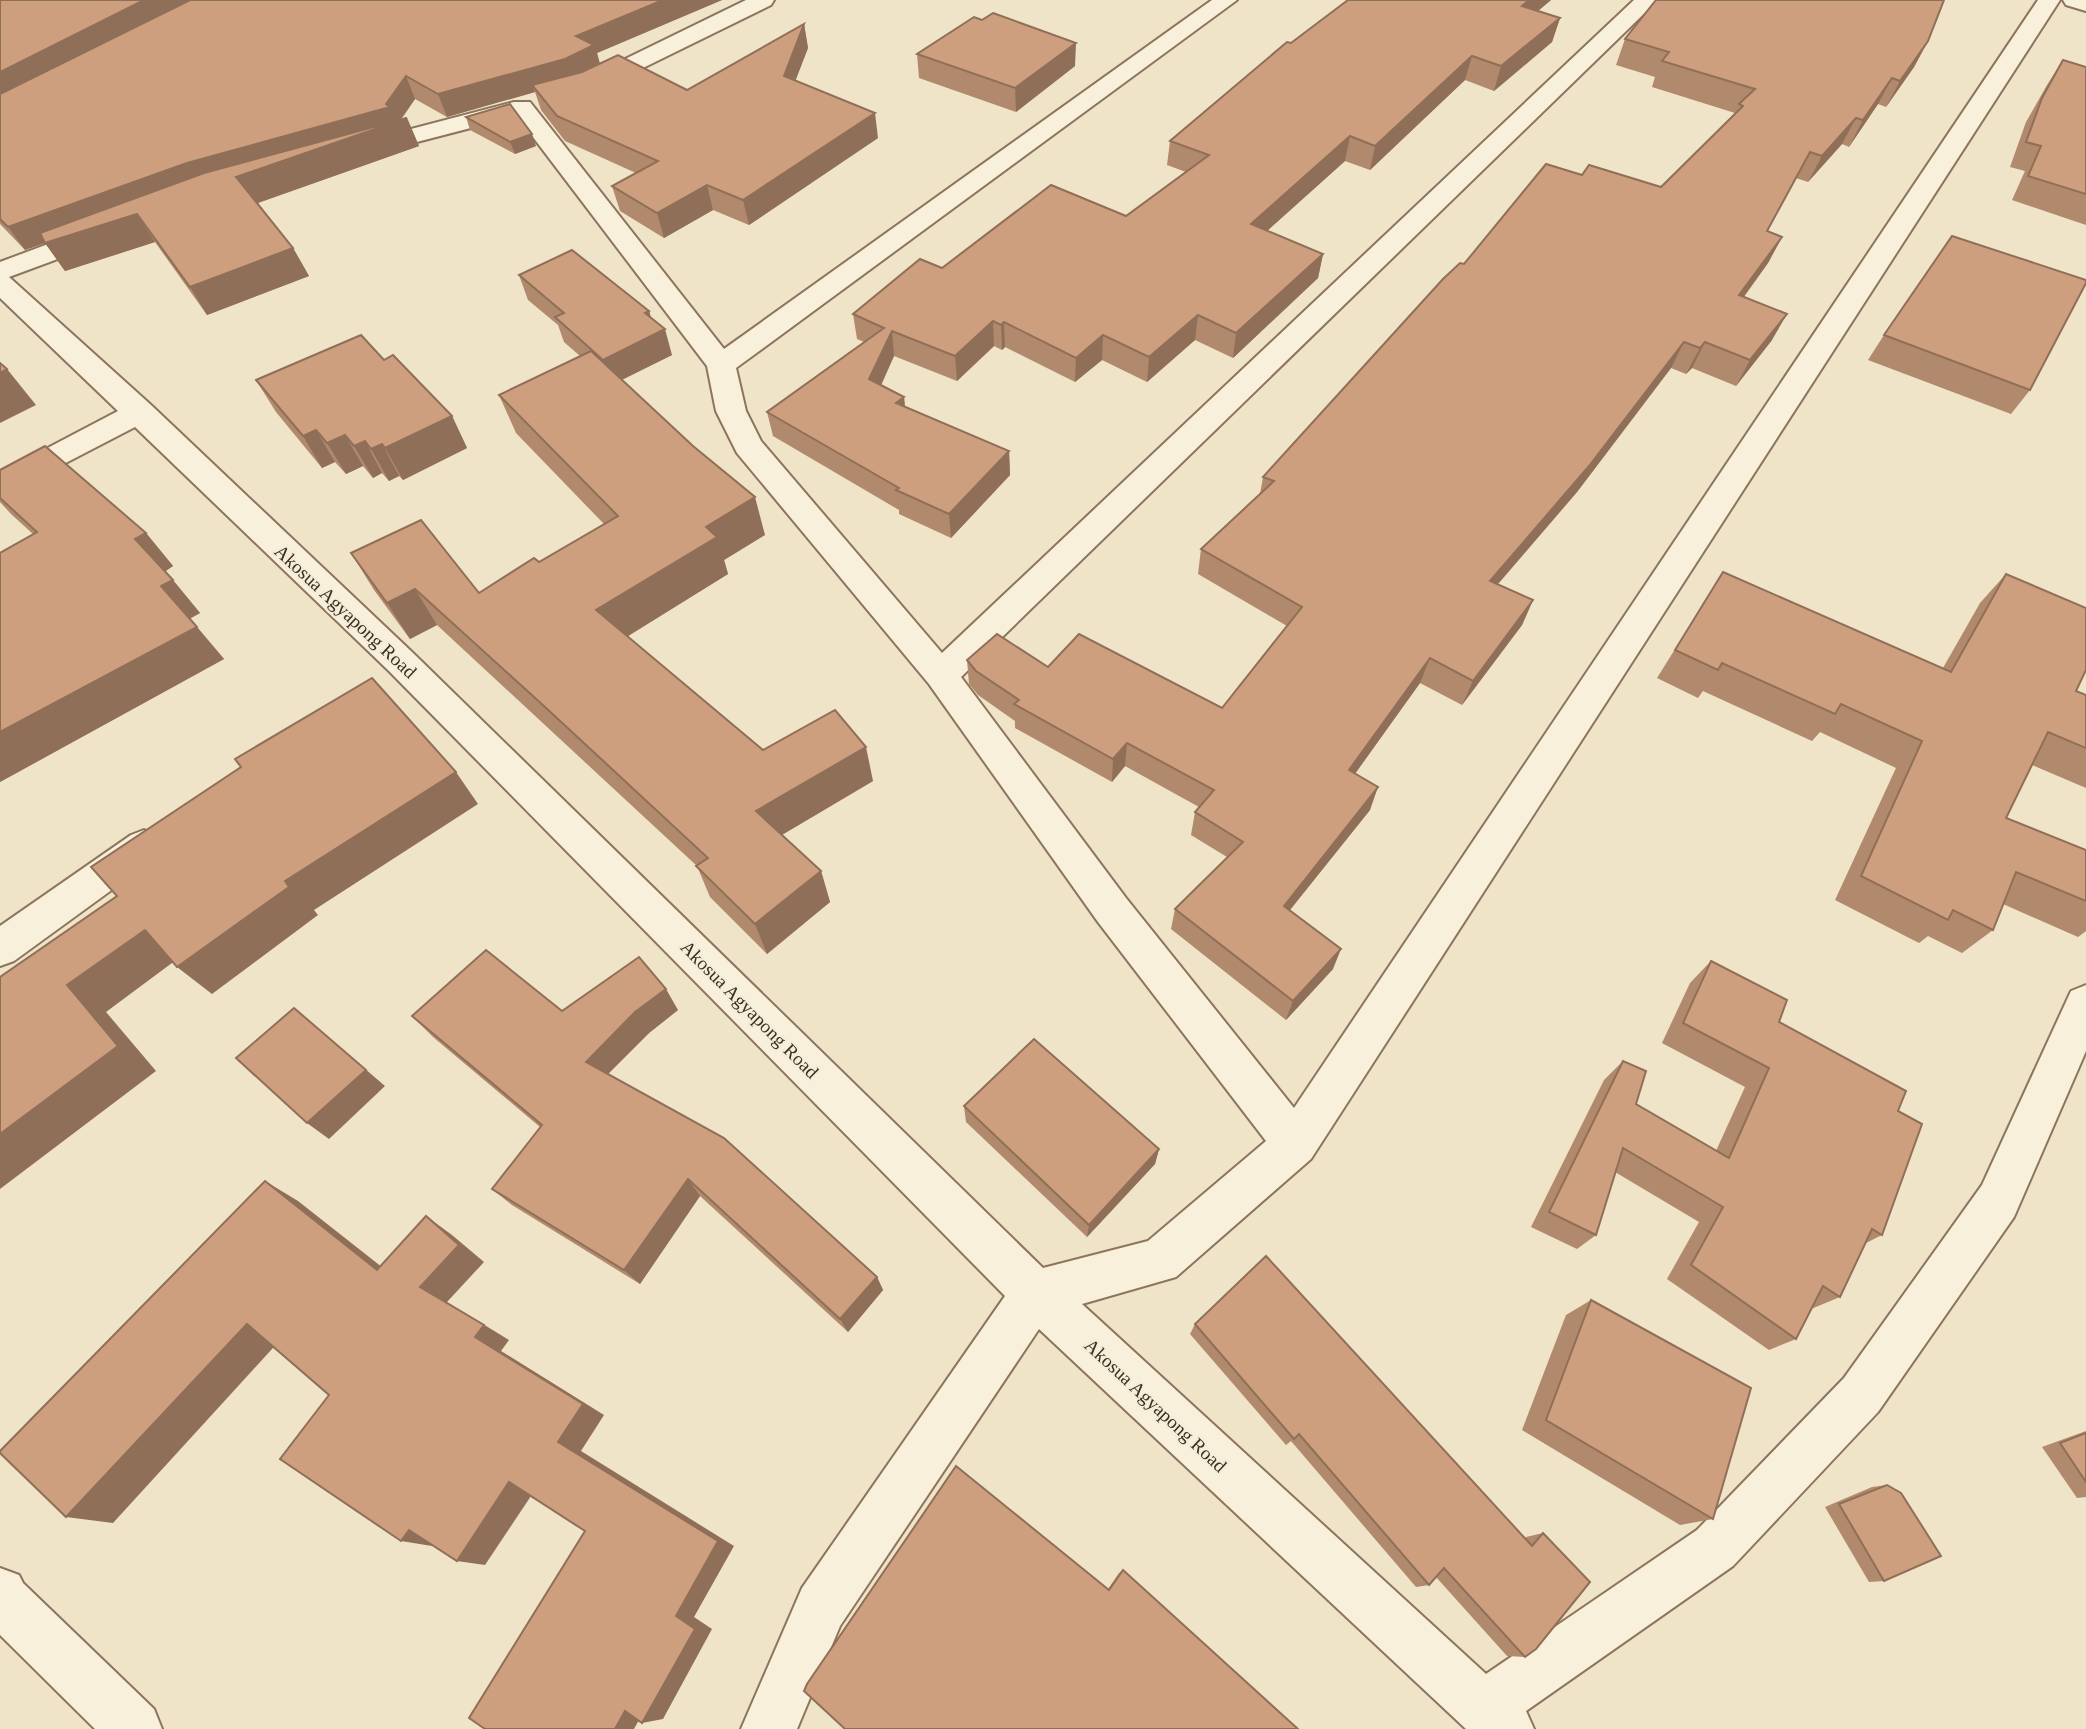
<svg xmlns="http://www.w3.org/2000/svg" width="2086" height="1729" font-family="'Times New Roman',serif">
	<rect width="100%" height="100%" fill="#efe3c8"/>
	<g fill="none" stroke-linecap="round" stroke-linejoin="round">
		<g stroke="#8c755c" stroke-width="4">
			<g id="minor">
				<polygon points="746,0 774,0 771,5 594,92 578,92 574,87 578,82"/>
				<polygon points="1212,0 1237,0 736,368 746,411 761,441 942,653 1634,0 1658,0 961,677 1126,898 1294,1108 2038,0 2060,0 1311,1159 1176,1277 1082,1304 1486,1674 1697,1530 1844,1378 1982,1185 2071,991 2086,985 2086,1051 2014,1217 1878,1412 1733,1566 1526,1711 1534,1729 1466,1729 1039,1329 840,1626 797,1729 741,1729 802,1588 1005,1296 389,671 135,427 0,497 0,473 118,411 0,298 0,262 91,228 109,228 113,234 109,240 9,277 151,405 413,653 1043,1268 1148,1241 1266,1141 1098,922 929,684 737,453 716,411 707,366 517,116 363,156 354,154 351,149 354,144 514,102 530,102 724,349"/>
				<polygon points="2063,0 2086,0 2086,11 2066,5"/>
				<polygon points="144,830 157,835 163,846 157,857 14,961 0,966 0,926 131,835"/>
				<polygon points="0,1568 19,1575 23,1583 154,1709 162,1729 95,1729 0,1635"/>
			</g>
		</g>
		<use href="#minor" fill="#f9f0dc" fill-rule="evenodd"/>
	</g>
	<g fill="#b1896c">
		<polygon points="0,0 722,0 597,53 600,64 687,90 804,24 808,48 795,81 878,138 749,225 713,210 664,238 620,211 612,186 636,173 565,141 541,110 535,92 447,117 415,99 401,120 407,118 419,146 258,203 293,248 309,276 207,315 155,242 65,271 45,243 25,250 0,224"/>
		<polygon points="1551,0 1538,11 1560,18 1552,42 1494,91 1465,80 1370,170 1345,161 1267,231 1323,254 1318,278 1233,358 1195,340 1147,382 1102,360 1075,382 1005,347 1002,350 994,346 957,381 894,356 881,386 904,397 905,407 1009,451 1010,475 951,538 899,514 899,510 773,436 767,412 864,342 857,339 853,314 942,268 1126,216 1186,172 1167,165 1170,141 1291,43"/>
		<polygon points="1625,39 1928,41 1914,67 1886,107 1878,104 1849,147 1842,144 1808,182 1796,178 1767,231 1782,237 1768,263 1744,297 1772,340 1736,386 1692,368 1686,374 1671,368 1577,492 1498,584 1533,600 1522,625 1462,705 1420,683 1355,774 1370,810 1290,910 1333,969 1286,1020 1171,929 1175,909 1227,857 1191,835 1195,812 1199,807 1125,766 1112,782 1015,728 1015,721 978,695 969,684 967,660 1048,667 1222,708 1287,626 1198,574 1201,549 1260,494 1263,477 1464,264 1582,175 1661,187 1735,113 1652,87 1655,77 1616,65"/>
		<polygon points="917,54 1075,66 1016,112 919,78"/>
		<polygon points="2063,60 2086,67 2086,225 2012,200 2025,171 2010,167 2026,122 2047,85"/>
		<polygon points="466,117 536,146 515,154 470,130"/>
		<polygon points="519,275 649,311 651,318 672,355 622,380 765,535 724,560 728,574 628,636 763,750 873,781 782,835 821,871 830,902 767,954 710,897 697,866 437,625 410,639 374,590 351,553 479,593 539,562 604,524 516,433 499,395 580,356 564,342 558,325 528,300"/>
		<polygon points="1884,335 2030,390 2011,414 1868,360"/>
		<polygon points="384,360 452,416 467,448 403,480 399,476 389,481 382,473 373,478 363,466 346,474 335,462 322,468 276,412 256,380"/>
		<polygon points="0,470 146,533 173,566 165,571 200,613 190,619 224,659 0,782 0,553 33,534 11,514 0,502"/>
		<polygon points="1723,572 1943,668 1980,603 2006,574 2076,691 2086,695 2086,788 2032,765 2006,818 2086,850 2086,931 2078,937 2003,904 1993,930 1962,953 1928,936 1919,943 1835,900 1896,768 1820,732 1812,741 1703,691 1698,698 1657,678"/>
		<polygon points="1711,961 1779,1022 1898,1111 1882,1235 1866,1243 1840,1297 1811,1309 1796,1339 1769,1350 1667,1279 1699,1222 1615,1172 1596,1235 1577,1249 1531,1227 1604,1080 1623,1061 1636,1104 1716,1151 1745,1087 1662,1043 1690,983"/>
		<polygon points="678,1010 649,1033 608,1074 877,1277 883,1290 848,1332 700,1196 640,1284 512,1205 492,1189 540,1127 433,1037 412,1016 562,1011"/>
		<polygon points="964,1106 1159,1149 1155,1164 1087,1237 966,1122"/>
		<polygon points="1591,1300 1713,1519 1680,1525 1522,1430 1566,1315"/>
		<polygon points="1195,1324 1525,1538 1526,1537 1543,1533 1525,1657 1507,1656 1436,1577 1429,1585 1416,1587 1291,1441 1286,1445 1190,1334"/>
		<polygon points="2086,1431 2086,1497 2077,1498 2042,1447"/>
		<polygon points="1887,1485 1884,1581 1869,1582 1825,1507 1872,1487"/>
		<polygon points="1123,1570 1298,1729 1108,1589 1119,1573"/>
	</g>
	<g fill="#906f58">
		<polygon points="144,0 199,0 0,103 0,72"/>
		<polygon points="663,0 722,0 597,53 601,68 532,85 535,92 447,117 438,94"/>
		<polygon points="1529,0 1551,0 1515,30 1522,6"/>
		<polygon points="1560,18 1552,42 1494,91 1501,66"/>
		<polygon points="804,24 808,48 788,100 784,76"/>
		<polygon points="1928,41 1914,67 1886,107 1900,81"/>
		<polygon points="1076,43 1075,66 1016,112 1015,88"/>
		<polygon points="1472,56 1465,80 1370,170 1375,146"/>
		<polygon points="406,76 415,99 400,120 407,118 419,146 252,205 137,214 155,242 65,271 45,243 25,250 8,227 187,163 386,104"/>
		<polygon points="1892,78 1878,104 1849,147 1863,120"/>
		<polygon points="875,113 878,138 749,225 743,200"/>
		<polygon points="1856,118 1842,144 1808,182 1822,156"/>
		<polygon points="532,134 536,146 515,154 510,142"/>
		<polygon points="1350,136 1345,161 1247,249 1251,224"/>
		<polygon points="707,185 713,210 664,238 657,213"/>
		<polygon points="1782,237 1768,263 1725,322 1739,295"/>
		<polygon points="293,248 309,276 207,315 190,287"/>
		<polygon points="1323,254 1318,278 1233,358 1236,333"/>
		<polygon points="649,311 656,334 665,329 672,355 611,385 603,360 645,313"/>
		<polygon points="1787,314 1772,340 1736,386 1750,360"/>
		<polygon points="1198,315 1195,340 1147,382 1149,357"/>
		<polygon points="993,321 994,346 957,381 955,356"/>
		<polygon points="1004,322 1005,347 1002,350 1001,325"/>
		<polygon points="892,331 894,356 872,404 869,379"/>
		<polygon points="1103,335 1102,360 1075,382 1076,358"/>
		<polygon points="1684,342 1671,368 1577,492 1479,606 1490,581"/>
		<polygon points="1705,342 1692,368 1686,374 1700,348"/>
		<polygon points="7,369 36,405 0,423 0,373"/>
		<polygon points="904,397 906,422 896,403"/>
		<polygon points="452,416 467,448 403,480 385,448"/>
		<polygon points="316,430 335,462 322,468 303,436"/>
		<polygon points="345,435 363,466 346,474 327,443"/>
		<polygon points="365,441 382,473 373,478 354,446"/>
		<polygon points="382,444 399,476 389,481 371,449"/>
		<polygon points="1009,451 1010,475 951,538 949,514"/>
		<polygon points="755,497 765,535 724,560 728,574 612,646 596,610 706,527"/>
		<polygon points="146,533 173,566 163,573 135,539"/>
		<polygon points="173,580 200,613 188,619 161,586"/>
		<polygon points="415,589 437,625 410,639 387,603"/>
		<polygon points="1533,600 1522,625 1462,705 1473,681"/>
		<polygon points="197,627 224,659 0,782 0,732"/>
		<polygon points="1430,658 1420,683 1341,793 1349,770"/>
		<polygon points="1127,743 1125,766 1112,782 1113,759"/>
		<polygon points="866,747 873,781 768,843 756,811"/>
		<polygon points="456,772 478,804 314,910 318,915 212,994 177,967 285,881"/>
		<polygon points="1378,787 1370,810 1277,926 1284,906"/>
		<polygon points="821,871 830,902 767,954 755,924"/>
		<polygon points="145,930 180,957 106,1012 156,1071 0,1189 0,1134 67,985"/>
		<polygon points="1341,949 1333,969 1286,1020 1293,1001"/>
		<polygon points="666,989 678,1010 649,1033 601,1081 586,1062 635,1012"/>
		<polygon points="294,1008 385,1086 329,1139 307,1123"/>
		<polygon points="1159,1149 1155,1164 1087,1237 1089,1225"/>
		<polygon points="688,1179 700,1196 640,1284 624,1270"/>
		<polygon points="265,1181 298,1201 406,1286 377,1270"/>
		<polygon points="426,1216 452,1235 484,1262 447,1302 509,1340 501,1351 604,1415 581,1451 734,1546 694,1617 712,1629 663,1719 642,1723 676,1616 475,1337 420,1287"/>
		<polygon points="877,1277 883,1290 848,1332 840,1319"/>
		<polygon points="247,1324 282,1338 113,1523 66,1517"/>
		<polygon points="509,1482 535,1490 485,1565 457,1561"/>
		<polygon points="409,1530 440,1535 432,1546 401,1541"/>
		<polygon points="646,1707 634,1729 615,1729 625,1711"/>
	</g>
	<g fill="#ce9f7e" stroke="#906f58" stroke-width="2">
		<polygon points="0,0 144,0 0,72"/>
		<polygon points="190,0 663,0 576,36 594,45 565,59 438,94 406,76 386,104 390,107 187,163 8,227 0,219 0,94"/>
		<polygon points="1348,0 1529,0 1522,6 1560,18 1501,66 1472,56 1375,146 1350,136 1251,224 1323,254 1236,333 1198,315 1149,357 1103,335 1076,358 1004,322 1001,325 993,321 955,356 892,331 869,379 904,397 896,403 1009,451 949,514 896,490 899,488 767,412 884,328 853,314 920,259 942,268 1051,185 1126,216 1209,155 1170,141 1287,42 1291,43"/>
		<polygon points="1656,0 1944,0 1928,41 1900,81 1892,78 1863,120 1856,118 1822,156 1810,152 1767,231 1782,237 1739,295 1787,314 1750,360 1705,342 1700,348 1684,342 1589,466 1490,581 1533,600 1473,681 1430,658 1349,770 1378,787 1284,906 1341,949 1293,1001 1175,909 1243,842 1195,812 1214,790 1127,743 1113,759 1014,704 1019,700 976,671 967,660 997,634 1048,667 1079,634 1222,708 1302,607 1201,549 1274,481 1263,477 1443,279 1460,263 1464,264 1546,164 1582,175 1589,165 1661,187 1743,106 1739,104 1755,89 1662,61 1669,52 1625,39"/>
		<polygon points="993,13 1076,43 1015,88 917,54 974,17 982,20"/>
		<polygon points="804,24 784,76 875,113 743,200 707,185 657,213 612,186 658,161 557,116 532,85 582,72 618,55 687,90"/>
		<polygon points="2063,60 2086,67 2086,194 2028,176 2041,146 2026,142 2042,98"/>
		<polygon points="510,104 532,134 510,142 466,117"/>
		<polygon points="407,118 236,177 293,248 190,287 137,214 45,243 40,233 204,173"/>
		<polygon points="1952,236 2086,280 2086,283 2030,390 1884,335"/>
		<polygon points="572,250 649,311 645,313 665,329 603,360 555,317 564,313 519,275"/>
		<polygon points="361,335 384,360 393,355 452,416 385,448 382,444 371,449 365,441 354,446 345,435 327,443 316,430 303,436 256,380"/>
		<polygon points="591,351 693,446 755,497 706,527 717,537 596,610 763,750 835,710 866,747 756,811 821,871 755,924 696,866 708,858 545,707 415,589 387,603 351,553 421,520 479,593 534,558 539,562 618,516 499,395"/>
		<polygon points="0,363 7,369 0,373"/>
		<polygon points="45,446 146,533 135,539 173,580 161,586 197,627 0,732 0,553 37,532 0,498 0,470"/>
		<polygon points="1723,572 1951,672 2006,574 2086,608 2086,670 2076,691 2086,695 2086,748 2048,732 2006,818 2086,850 2086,901 2016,872 1993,930 1953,910 1948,920 1861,876 1922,741 1841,704 1835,714 1722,663 1718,670 1675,650"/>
		<polygon points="372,678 456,772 285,881 289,887 177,967 145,930 67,985 118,1046 0,1134 0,977 117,896 91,867 241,767 235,759"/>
		<polygon points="486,950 562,1011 639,957 666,989 635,1012 586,1062 724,1138 877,1277 840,1319 688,1179 624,1270 492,1189 542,1125 412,1016"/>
		<polygon points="1711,961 1787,1000 1779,1022 1906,1091 1898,1111 1922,1124 1882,1235 1872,1229 1840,1297 1823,1286 1796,1339 1691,1265 1723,1207 1623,1148 1596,1235 1549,1212 1623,1061 1646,1071 1636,1104 1729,1158 1769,1068 1683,1023"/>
		<polygon points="294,1008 366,1070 307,1123 236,1058"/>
		<polygon points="1034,1039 1159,1149 1089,1225 964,1106"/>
		<polygon points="265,1181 377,1270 426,1216 459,1245 420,1287 484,1325 475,1337 583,1404 558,1442 718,1541 676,1616 695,1629 642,1723 625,1711 615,1729 485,1729 469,1718 585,1531 509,1482 457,1561 409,1530 401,1541 280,1459 329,1395 247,1324 66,1517 0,1453 0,1451"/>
		<polygon points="1266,1256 1532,1546 1543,1533 1590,1582 1536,1649 1525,1657 1444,1568 1429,1585 1299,1434 1294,1439 1195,1324"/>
		<polygon points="1591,1300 1751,1388 1713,1519 1546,1420"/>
		<polygon points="2086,1433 2086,1482 2060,1443"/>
		<polygon points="956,1466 1109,1590 1123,1570 1298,1729 845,1729 804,1691 807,1684"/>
		<polygon points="1887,1485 1901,1493 1941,1556 1884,1581 1839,1504"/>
	</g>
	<g text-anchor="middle" stroke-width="5" stroke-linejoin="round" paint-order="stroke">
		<g font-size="19" fill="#3c2e20" stroke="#f6edd8">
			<text transform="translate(346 611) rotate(43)" y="7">Akosua Agyapong Road</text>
			<text transform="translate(750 1009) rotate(45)" y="7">Akosua Agyapong Road</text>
			<text transform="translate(1156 1405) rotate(43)" y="7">Akosua Agyapong Road</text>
		</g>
	</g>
</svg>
